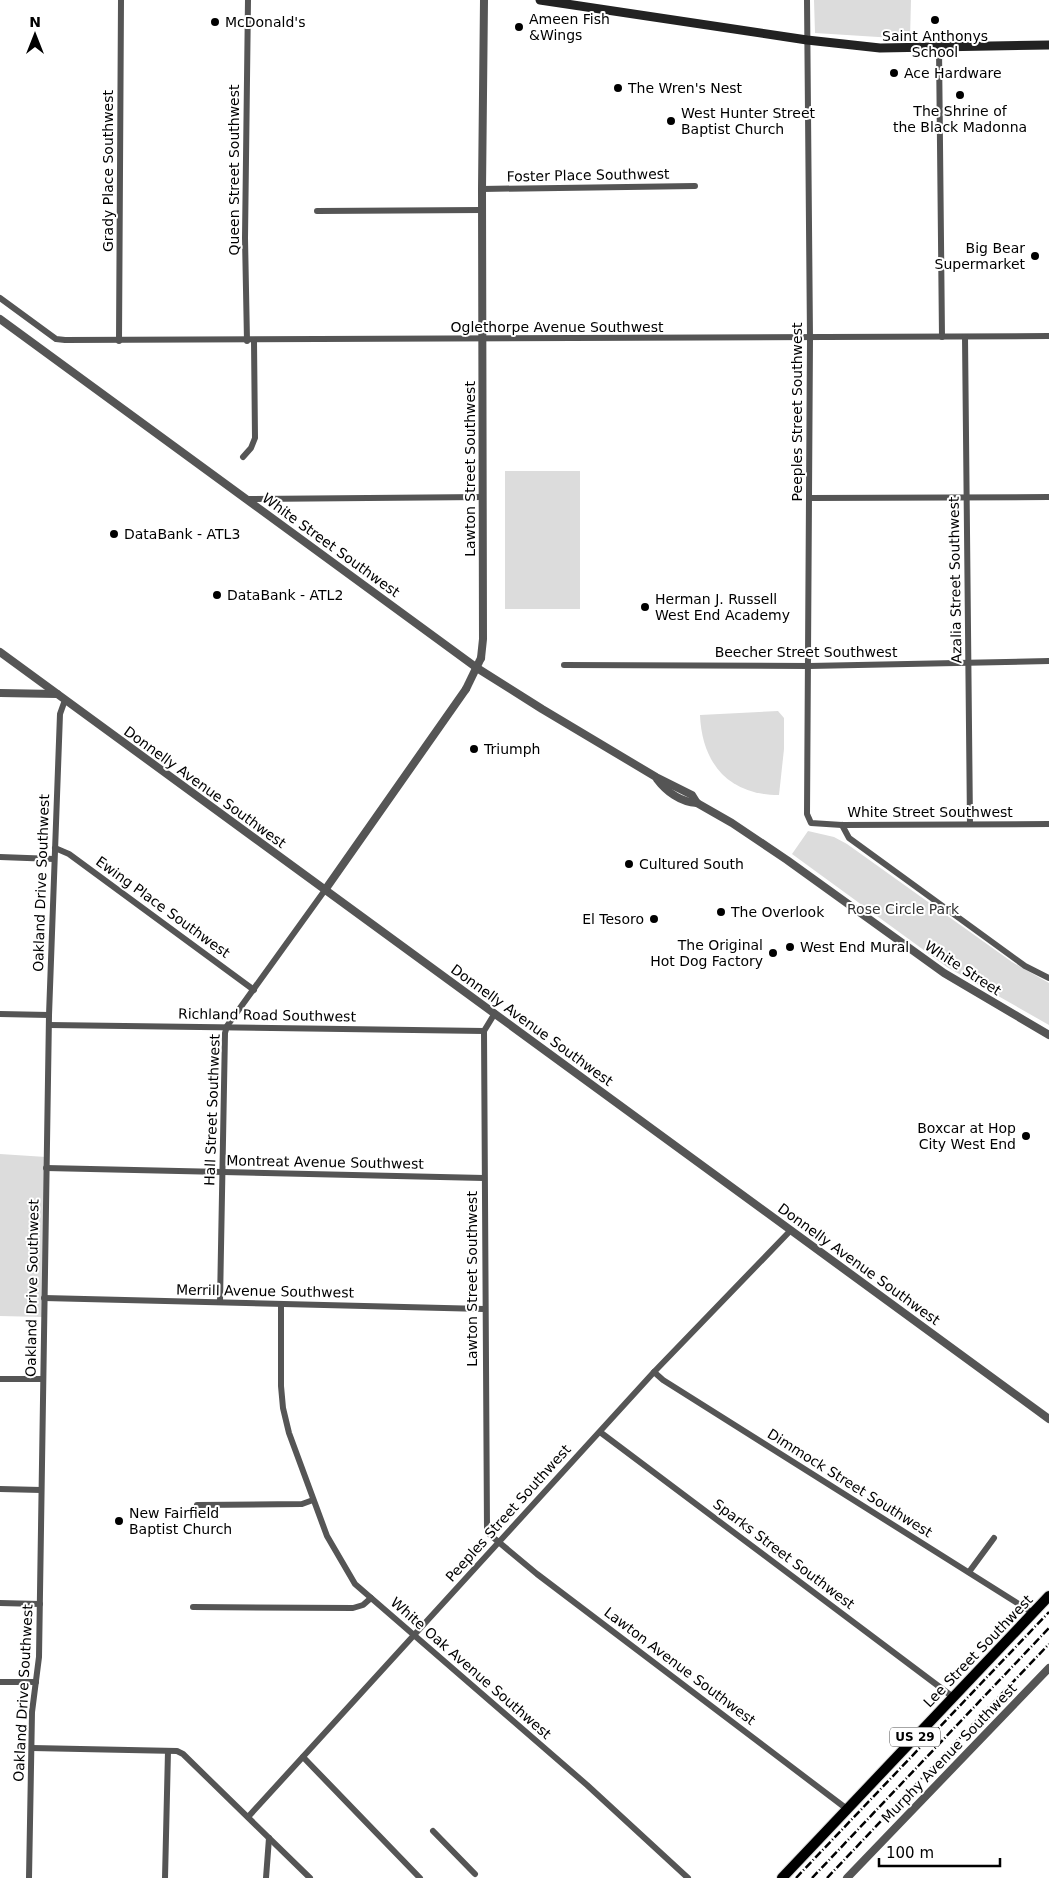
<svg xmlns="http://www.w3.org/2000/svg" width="1049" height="1878" font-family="'DejaVu Sans',sans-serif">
	<rect width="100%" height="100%" fill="#fff"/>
	<g fill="#dcdcdc">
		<polygon points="814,0 911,0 910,39 815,33"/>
		<rect x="505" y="471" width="75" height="138"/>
		<path d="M778 711 784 718V749L779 795C729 795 702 764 700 715Z"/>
		<polygon points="808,831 834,837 847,844 1012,962 1049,983 1049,1025 947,967 792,854"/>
		<polygon points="0,1154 46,1157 42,1317 0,1316"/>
	</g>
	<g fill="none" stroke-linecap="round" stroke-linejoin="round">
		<g stroke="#dbdbdb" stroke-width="12">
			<polyline id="primary" points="782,1878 1049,1596"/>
		</g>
		<g stroke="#555" stroke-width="6">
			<polyline points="807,0 810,338 807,814 811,823 842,825 1049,824"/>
			<polyline points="939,48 942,337"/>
			<polyline points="482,189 695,186"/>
			<polyline points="317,211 482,210"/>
			<polyline points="0,298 56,339 65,340 1049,336"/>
			<polyline points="965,337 970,824"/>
			<polyline points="119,341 121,0"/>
			<polyline points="247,341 245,238 248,0"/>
			<polyline points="243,457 251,448 255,438 254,341"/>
			<polyline points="810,498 1049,497"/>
			<polyline points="247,499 482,497"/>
			<polyline points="564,665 809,666 1049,661"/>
			<polyline points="842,825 849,838 1025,966 1049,978"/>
			<polyline points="55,848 69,854 254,990"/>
			<polyline points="0,857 54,859"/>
			<polyline points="495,1013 484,1031 487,1528 489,1534 537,1574 847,1809"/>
			<polyline points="0,1014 49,1015"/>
			<polyline points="49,1025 484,1031"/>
			<polyline points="46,1168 484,1178"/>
			<polyline points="44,1298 484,1309"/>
			<polyline points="220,1302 225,1033 227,1026 325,890"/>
			<polyline points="281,1304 281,1386 283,1408 289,1433 327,1536 355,1584 587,1785 688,1878"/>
			<polyline points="654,1372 663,1380 1033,1613"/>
			<polyline points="0,1379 43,1379"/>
			<polyline points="600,1432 953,1697"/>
			<polyline points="0,1489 41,1490"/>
			<polyline points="197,1505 302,1504 313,1500"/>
			<polyline points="969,1572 994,1538"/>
			<polyline points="0,1603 40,1604"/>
			<polyline points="193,1607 353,1608 363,1605 371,1598"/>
			<polyline points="0,1682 36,1682"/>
			<polyline points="32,1748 177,1751 183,1754 310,1878"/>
			<polyline points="303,1757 420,1878"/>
			<polyline points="248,1817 654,1372 791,1230"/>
			<polyline points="433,1831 475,1874"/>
			<polyline points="29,1878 32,1712 39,1657 49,1015 60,714 65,700"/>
			<polyline points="165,1878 168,1751"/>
			<polyline points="266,1878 269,1838"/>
		</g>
		<g stroke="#555" stroke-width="8">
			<polyline points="0,319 477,668 542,709 656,777 692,795 697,803 732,823 787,860 944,973 1049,1035"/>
			<polyline points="0,652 1049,1419"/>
			<polyline points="481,658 483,639 482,189 484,0"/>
			<polyline points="0,693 57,694"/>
			<path d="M657 779C666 791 680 802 697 803"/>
			<polyline points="325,890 466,689"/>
			<polyline points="847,1878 1049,1668"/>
		</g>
		<polyline stroke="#222" stroke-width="9" points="540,0 807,40 880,48 1049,45"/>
		<use href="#primary" stroke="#000" stroke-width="10"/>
		<g stroke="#000" stroke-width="2.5" stroke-dasharray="8 2.5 1 2.5" stroke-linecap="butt">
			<polyline points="796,1878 1049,1612"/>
			<polyline points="812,1878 1049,1628"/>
			<polyline points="827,1878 1049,1644"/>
		</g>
		<polyline stroke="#555" stroke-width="8" points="466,689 481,658"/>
	</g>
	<g fill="#000" stroke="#fff" stroke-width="2">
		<circle cx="935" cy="20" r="5"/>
		<circle cx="215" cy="22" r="5"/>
		<circle cx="519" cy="27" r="5"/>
		<circle cx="894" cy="73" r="5"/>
		<circle cx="618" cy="88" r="5"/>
		<circle cx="960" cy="95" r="5"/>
		<circle cx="671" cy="121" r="5"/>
		<circle cx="1035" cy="256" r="5"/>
		<circle cx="114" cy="534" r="5"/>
		<circle cx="217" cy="595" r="5"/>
		<circle cx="645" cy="607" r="5"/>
		<circle cx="474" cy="749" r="5"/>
		<circle cx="629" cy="864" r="5"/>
		<circle cx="721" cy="912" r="5"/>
		<circle cx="654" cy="919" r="5"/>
		<circle cx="790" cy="947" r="5"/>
		<circle cx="773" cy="953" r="5"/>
		<circle cx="1026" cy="1136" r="5"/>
		<circle cx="119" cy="1521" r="5"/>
	</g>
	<g text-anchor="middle" stroke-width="4" stroke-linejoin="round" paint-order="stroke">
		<rect fill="#fff" stroke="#4c4c4c" stroke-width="1" x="890" y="1727.5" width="50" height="19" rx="4"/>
		<g font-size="12" font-weight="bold" fill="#000">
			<text x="915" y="1741">US 29</text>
		</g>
		<g font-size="14" fill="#000" stroke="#fff" text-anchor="start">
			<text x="529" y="24">Ameen Fish<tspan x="529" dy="16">&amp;Wings</tspan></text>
			<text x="225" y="27">McDonald's</text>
			<text x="935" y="41" text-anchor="middle">Saint Anthonys<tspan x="935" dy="16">School</tspan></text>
			<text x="904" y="78">Ace Hardware</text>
			<text x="628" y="93">The Wren's Nest</text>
			<text x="960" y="116" text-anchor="middle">The Shrine of<tspan x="960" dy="16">the Black Madonna</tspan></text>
			<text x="681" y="118">West Hunter Street<tspan x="681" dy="16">Baptist Church</tspan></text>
			<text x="1025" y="253" text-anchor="end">Big Bear<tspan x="1025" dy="16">Supermarket</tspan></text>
			<text x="124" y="539">DataBank - ATL3</text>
			<text x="227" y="600">DataBank - ATL2</text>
			<text x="655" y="604">Herman J. Russell<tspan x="655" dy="16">West End Academy</tspan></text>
			<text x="484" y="754">Triumph</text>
			<text x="639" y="869">Cultured South</text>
			<text x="731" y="917">The Overlook</text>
			<text x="644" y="924" text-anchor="end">El Tesoro</text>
			<text x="763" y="950" text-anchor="end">The Original<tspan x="763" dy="16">Hot Dog Factory</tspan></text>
			<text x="800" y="952">West End Mural</text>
			<text x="1016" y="1133" text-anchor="end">Boxcar at Hop<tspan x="1016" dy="16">City West End</tspan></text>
			<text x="129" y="1518">New Fairfield<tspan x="129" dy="16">Baptist Church</tspan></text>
		</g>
		<g font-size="14" fill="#000" stroke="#fff">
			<text transform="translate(234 170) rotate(-90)" y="5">Queen Street Southwest</text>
			<text transform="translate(108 171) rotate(-90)" y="5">Grady Place Southwest</text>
			<text transform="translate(588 175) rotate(-1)" y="5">Foster Place Southwest</text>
			<text x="557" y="332">Oglethorpe Avenue Southwest</text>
			<text transform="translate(797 412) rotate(-90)" y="5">Peeples Street Southwest</text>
			<text transform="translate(470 469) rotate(-90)" y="5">Lawton Street Southwest</text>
			<text transform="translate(331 545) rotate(36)" y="5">White Street Southwest</text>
			<text transform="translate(955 580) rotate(-91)" y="5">Azalia Street Southwest</text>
			<text x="806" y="657">Beecher Street Southwest</text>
			<text transform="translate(205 787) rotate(36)" y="5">Donnelly Avenue Southwest</text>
			<text x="930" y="817">White Street Southwest</text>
			<text transform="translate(41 883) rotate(-88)" y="5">Oakland Drive Southwest</text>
			<text transform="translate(163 907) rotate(36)" y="5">Ewing Place Southwest</text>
			<text transform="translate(963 968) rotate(33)" y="5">White Street</text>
			<text transform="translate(267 1015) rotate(1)" y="5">Richland Road Southwest</text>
			<text transform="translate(532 1025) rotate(36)" y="5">Donnelly Avenue Southwest</text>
			<text transform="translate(212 1110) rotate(-88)" y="5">Hall Street Southwest</text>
			<text transform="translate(325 1162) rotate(1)" y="5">Montreat Avenue Southwest</text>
			<text transform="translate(859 1264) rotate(36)" y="5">Donnelly Avenue Southwest</text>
			<text transform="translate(472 1279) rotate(-90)" y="5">Lawton Street Southwest</text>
			<text transform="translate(32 1288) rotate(-89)" y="5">Oakland Drive Southwest</text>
			<text transform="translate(265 1291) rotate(1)" y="5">Merrill Avenue Southwest</text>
			<text transform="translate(850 1483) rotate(32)" y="5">Dimmock Street Southwest</text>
			<text transform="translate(508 1513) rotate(-48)" y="5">Peeples Street Southwest</text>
			<text transform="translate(784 1554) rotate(37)" y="5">Sparks Street Southwest</text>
			<text transform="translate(978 1651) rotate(-46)" y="5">Lee Street Southwest</text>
			<text transform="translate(680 1666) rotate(37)" y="5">Lawton Avenue Southwest</text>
			<text transform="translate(471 1668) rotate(41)" y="5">White Oak Avenue Southwest</text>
			<text transform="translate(23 1693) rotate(-87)" y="5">Oakland Drive Southwest</text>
			<text transform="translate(949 1753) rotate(-46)" y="5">Murphy Avenue Southwest</text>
		</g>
		<g font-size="14" fill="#333" stroke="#fff">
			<text x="903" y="914">Rose Circle Park</text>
		</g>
	</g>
	<g transform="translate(35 35)" stroke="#ffffff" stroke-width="4" paint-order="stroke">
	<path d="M0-4L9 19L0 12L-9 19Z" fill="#000000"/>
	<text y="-8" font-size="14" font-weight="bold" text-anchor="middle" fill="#000000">N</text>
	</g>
	<path d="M879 1858v8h121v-8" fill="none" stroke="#000000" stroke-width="2.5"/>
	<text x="886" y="1858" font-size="15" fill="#000000" stroke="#ffffff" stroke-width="4" paint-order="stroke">100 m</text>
</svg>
